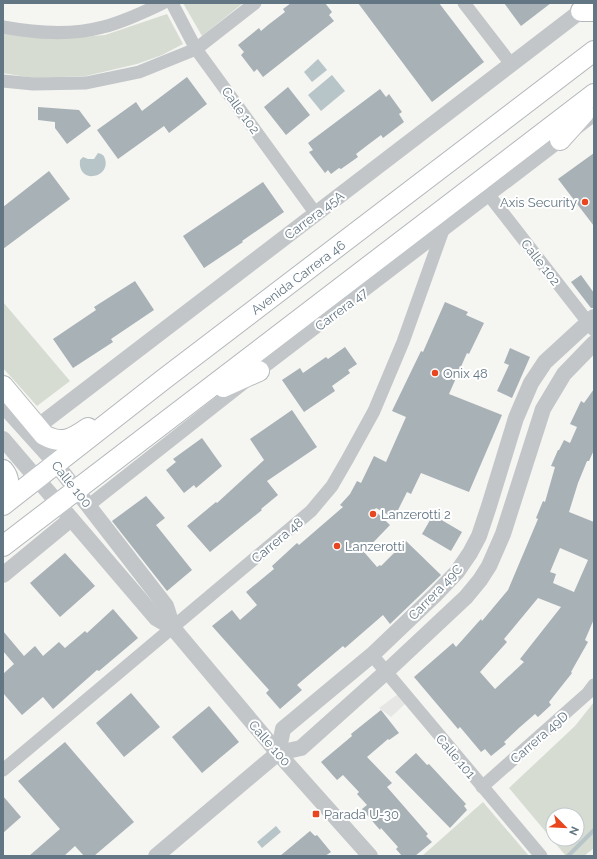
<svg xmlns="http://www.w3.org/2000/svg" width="597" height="859" font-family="Raleway,sans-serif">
	<rect width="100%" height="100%" fill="#f5f5f1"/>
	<polygon fill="#e6e7e5" points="398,694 406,703 391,717 379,708"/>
	<g fill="#d6dcd2" fill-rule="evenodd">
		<polygon points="183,3 243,3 202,36"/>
		<polygon points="167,14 183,44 162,55 137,64 86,76 33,78 3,73 3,33 70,38 105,35"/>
		<polygon points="3,302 70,381 37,406 3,368"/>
		<path d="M594 702V848L584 856H566L509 788 575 726ZM553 815H577V839H553Z"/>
		<polygon points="483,802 529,856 422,856"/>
	</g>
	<g fill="#b7c5c8">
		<polygon points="318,59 327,70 312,82 304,72"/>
		<polygon points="332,75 345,91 321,111 308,95"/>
		<path d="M98 153C102 154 104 155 105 159 111 178 77 185 80 160L83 157 88 159H94Z"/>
		<polygon points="276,826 281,832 262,848 257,842"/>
	</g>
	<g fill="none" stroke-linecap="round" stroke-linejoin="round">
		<polyline stroke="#b7c5c8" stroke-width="4" points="568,856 594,830"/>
	</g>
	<g fill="#a8b1b6" fill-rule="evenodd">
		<polygon points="291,3 325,3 332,12 329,15 334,21 263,77 257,69 254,72 241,55 244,52 238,45 259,28 261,31 268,25 285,12 283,9"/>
		<polygon points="358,3 439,3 484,62 432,102"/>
		<polygon points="504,3 551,3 521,26"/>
		<polygon points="187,77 207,104 169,133 164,126 118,159 97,130 136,102 142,111"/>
		<polygon points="288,87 310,115 286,135 264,107"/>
		<polygon points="380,89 386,97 389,94 402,112 399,114 404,122 383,138 381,135 369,144 356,154 358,157 341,169 339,168 331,174 328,170 325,173 309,152 313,150 308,143"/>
		<polygon points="38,107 79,110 91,126 67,144 55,128 55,122 38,120"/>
		<polygon points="594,153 594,226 558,179"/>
		<polygon points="49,171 70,199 3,249 3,207"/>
		<polygon points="263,182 284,212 242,241 243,242 204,268 183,236"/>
		<polygon points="581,275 594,293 594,308 591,308 571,282"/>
		<polygon points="135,281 154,310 111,339 113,342 73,368 53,339 96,310 94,307"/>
		<polygon points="445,302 468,312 466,315 484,323 469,354 467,353 449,394 502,415 469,492 421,473 411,494 407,492 394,518 376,508 374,510 390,525 364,552 377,567 380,565 381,566 406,541 441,575 390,624 383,615 345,648 343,646 297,685 302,690 280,709 266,693 269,690 212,626 232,610 240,620 257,605 246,592 274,569 272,566 297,543 299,545 343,507 340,505 350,494 357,481 361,483 374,456 386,462 406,417 392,411 421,351 423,352"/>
		<polygon points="345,347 357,364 348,370 350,373 332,386 335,391 304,412 282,380 300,368 303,373 326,357 328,359"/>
		<polygon points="510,348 530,357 512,398 497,391 509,365 504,363"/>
		<path d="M594 389V450L589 461H587L578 483 569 512 594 522V619L585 640 588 642 571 672 572 673 549 702 551 705 538 717 535 714 520 727 504 742 506 744 491 756 485 749 481 752 460 727 458 729 414 677 453 643 456 647 481 619 482 621 508 590 538 519 536 518 543 501 545 502 555 467 551 466 558 450H559L564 440 570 443 577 427 570 424 581 401 584 403ZM560 548 588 560 574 592 553 583 556 574 550 572ZM538 598 561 607 520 659 524 662 495 689 480 672 507 642 504 639Z"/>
		<polygon points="292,410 317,447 267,481 278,495 261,509 262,510 210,552 187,526 216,502 217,503 264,460 250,439"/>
		<polygon points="202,438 222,466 196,488 194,485 184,493 166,470 176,462 173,459"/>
		<polygon points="146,496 165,518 156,525 192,570 167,591 112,521"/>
		<polygon points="433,515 462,532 451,551 422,534"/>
		<polygon points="65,553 95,586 60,617 30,583"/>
		<polygon points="113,609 138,638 99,671 97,670 53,709 43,697 22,715 3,693 3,674 14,664 3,651 3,631 24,656 35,646 43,656 59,642 65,648 85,631 87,633"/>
		<polygon points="131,693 160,727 124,757 96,723"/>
		<polygon points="209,706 239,742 202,773 172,737"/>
		<polygon points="381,710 399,733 389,740 388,739 367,757 392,783 387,787 428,834 426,836 432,842 415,856 402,856 396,849 398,847 381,828 380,830 362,809 367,805 357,794 359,792 343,775 337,780 321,762 352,736 351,734"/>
		<polygon points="65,742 134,822 94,856 84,856 75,846 64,856 29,856 60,829 18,781"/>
		<polygon points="416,753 427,765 429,764 466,804 464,806 467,810 450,828 395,772"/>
		<polygon points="3,796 21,817 3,833"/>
		<polygon points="310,831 315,836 317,835 331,852 325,856 280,856"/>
	</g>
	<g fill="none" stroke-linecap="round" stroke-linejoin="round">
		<g stroke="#b3b8bb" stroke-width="22">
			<g id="primary">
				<polyline points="581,11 594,11"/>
				<polyline points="560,140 584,113"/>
				<path d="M3 386 44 435C62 445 72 439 88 428"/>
				<polyline points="223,387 259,371"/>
				<path d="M3 470C9 477 11 487 3 494"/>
				<polyline points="3,505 164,379 594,51"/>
				<polyline points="3,546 594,94"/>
			</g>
		</g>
		<g stroke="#c2c6c9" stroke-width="13">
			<polyline points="172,3 196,49 316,214"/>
			<polyline points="464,3 511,64"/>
			<path d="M3 27C36 33 70 36 103 27 124 22 144 12 163 3"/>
			<polyline points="3,81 33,84 86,83 139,72 196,49 255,3"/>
			<polyline points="488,194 594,330"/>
			<polyline points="89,505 259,371 594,115"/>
			<polyline points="372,655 541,856"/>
			<polyline points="3,770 311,511 332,486 347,460 374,411 403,342 443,230"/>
			<polyline points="482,787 588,693 594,685"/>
		</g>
		<g stroke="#c2c6c9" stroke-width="16">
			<polyline points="3,405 56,464 166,606 173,628"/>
			<polyline points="37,427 590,4"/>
			<polyline points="3,439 156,618 173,628 278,753 370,856"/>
			<polyline points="3,575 71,519"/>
			<polyline points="278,753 283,729 372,655 435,595 457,572 470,553 479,536 489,506 516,418 531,383 545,362 594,317"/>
			<polyline points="156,856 278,753 301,748 386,672 466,597 480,580 489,566 503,534 543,409 564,374 594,343"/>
		</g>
		<use href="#primary" stroke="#fff" stroke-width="20"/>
	</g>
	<g fill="#e7461f" stroke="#fff" stroke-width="1.5">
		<circle cx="585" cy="202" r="4"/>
		<circle cx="435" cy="373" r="4"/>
		<circle cx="373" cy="514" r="4"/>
		<circle cx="337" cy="546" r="4"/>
		<rect x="312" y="810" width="8" height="8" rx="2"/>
	</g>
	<g text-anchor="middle" stroke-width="4" stroke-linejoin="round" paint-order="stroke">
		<g font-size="13" fill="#637683" stroke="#fff">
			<text transform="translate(241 110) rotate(54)" y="5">Calle 102</text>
			<text transform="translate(314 215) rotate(-37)" y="5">Carrera 45A</text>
			<text transform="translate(541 262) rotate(52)" y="5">Calle 102</text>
			<text transform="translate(298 277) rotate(-37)" y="5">Avenida Carrera 46</text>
			<text transform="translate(341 309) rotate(-37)" y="5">Carrera 47</text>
			<text transform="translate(72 484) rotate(51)" y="5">Calle 100</text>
			<text transform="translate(277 540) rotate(-40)" y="5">Carrera 48</text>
			<text transform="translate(435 592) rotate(-46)" y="5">Carrera 49C</text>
			<text transform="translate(539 737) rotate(-41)" y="5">Carrera 49D</text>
			<text transform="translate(270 743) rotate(49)" y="5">Calle 100</text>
			<text transform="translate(456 756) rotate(50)" y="5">Calle 101</text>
		</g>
		<g font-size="13" fill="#637683" stroke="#fff" text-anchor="start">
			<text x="577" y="207" text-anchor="end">Axis Security</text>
			<text x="443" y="378">Onix 48</text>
			<text x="381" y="519">Lanzerotti 2</text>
			<text x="345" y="551">Lanzerotti</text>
			<text x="324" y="819">Parada U-30</text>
		</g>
	</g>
	<rect width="597" height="859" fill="none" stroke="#637683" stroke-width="8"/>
	<g transform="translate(565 827) rotate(114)"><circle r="19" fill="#ffffff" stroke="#c1c8cd"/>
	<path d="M0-3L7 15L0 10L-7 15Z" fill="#e7461f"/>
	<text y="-6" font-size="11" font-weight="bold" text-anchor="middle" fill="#637683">N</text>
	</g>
</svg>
